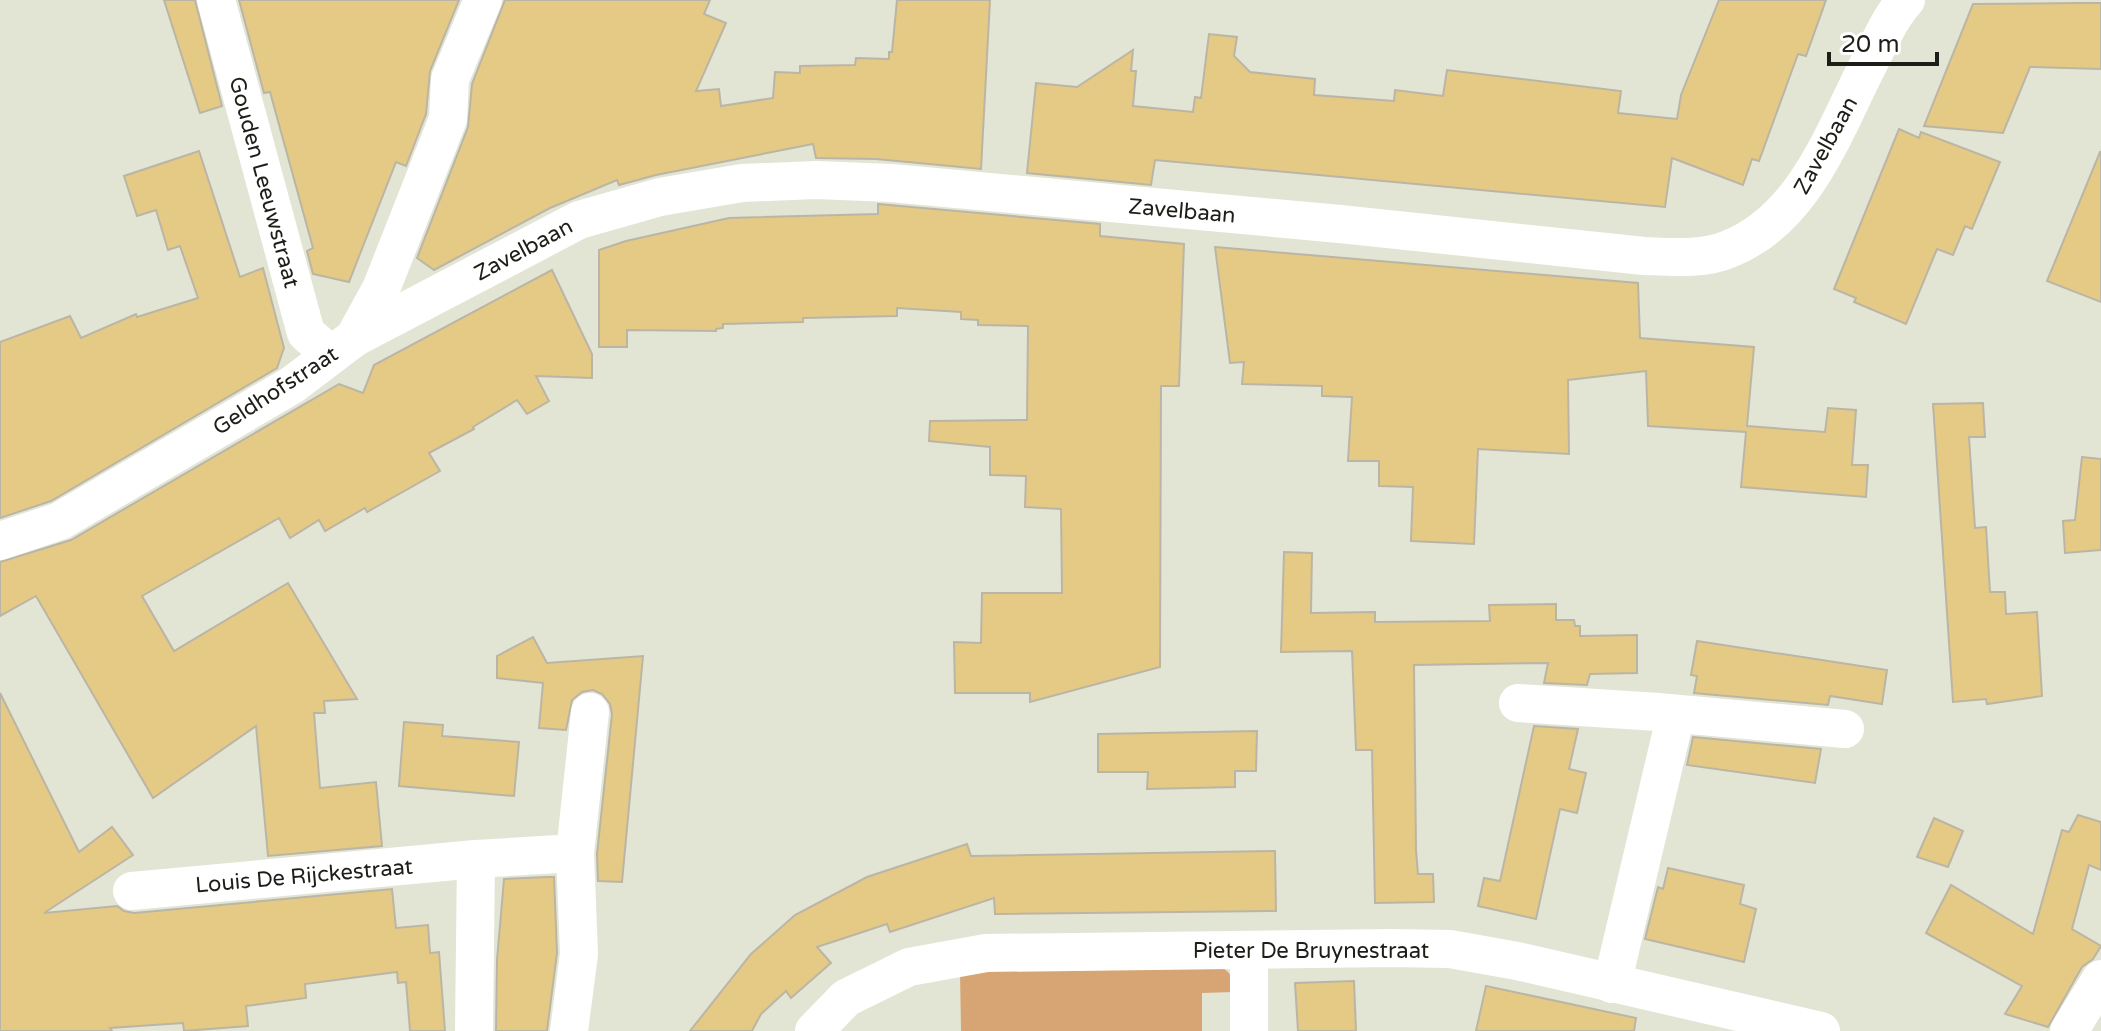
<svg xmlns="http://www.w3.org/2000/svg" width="2101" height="1031" font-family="'Varela Round',sans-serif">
	<rect width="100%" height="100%" fill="#e3e5d4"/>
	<path fill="#d6a573" d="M1217 965C1231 971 1233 977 1233 992L1202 993V1031H961L960 971Z"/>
	<g fill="#e4ca85" stroke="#bbb5a5" stroke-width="2">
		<polygon points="164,0 195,0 222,106 200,113"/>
		<polygon points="239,0 459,0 430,71 426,114 406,166 396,162 349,282 313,274 307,251 313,248 270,92 264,93"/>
		<polygon points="505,0 710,0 704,14 726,23 696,91 719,89 721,106 773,98 775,72 800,73 800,66 855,65 856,58 889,59 889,52 892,52 897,0 990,0 981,169 876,159 816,158 813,144 656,175 619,185 617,180 550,208 434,270 417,258 468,127 472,84"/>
		<polygon points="1719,0 1826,0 1806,56 1798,54 1759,161 1752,159 1743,185 1672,158 1665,207 1155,160 1151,185 1027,173 1036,83 1077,87 1133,50 1131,71 1136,71 1133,106 1193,112 1195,97 1201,98 1209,34 1237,37 1234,56 1250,72 1315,79 1314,95 1394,101 1395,90 1443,96 1447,70 1621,91 1618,113 1677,119 1681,95"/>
		<polygon points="2079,3 2101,3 2101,69 2030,67 2003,133 1924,126 1973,4"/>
		<polygon points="1899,129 1919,138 1921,132 2000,162 1972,229 1965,226 1953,255 1937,249 1906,324 1854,302 1856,298 1834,289"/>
		<polygon points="199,151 240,277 263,268 284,348 277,368 51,501 0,518 0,342 70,316 81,338 136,314 137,317 198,298 180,246 168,250 156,210 137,216 124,176"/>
		<polygon points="2100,152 2101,152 2101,302 2047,281"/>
		<polygon points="878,204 1100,224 1100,236 1184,244 1179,386 1161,386 1160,667 1030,702 1030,693 955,693 954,642 981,643 982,593 1062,593 1061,509 1025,507 1026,476 990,475 990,447 929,441 930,421 1027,420 1028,326 978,325 978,320 961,319 961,312 897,308 897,316 803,318 803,322 723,324 723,328 716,329 716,331 627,330 627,347 599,347 599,250 626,241 729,218 878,214"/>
		<polygon points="1215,247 1638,283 1640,338 1754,347 1747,426 1825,432 1828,408 1856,410 1852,465 1868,465 1866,497 1741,487 1746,432 1648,426 1646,371 1568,380 1569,454 1478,449 1474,544 1411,541 1413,487 1379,486 1379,461 1348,461 1352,397 1322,396 1322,386 1242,384 1244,362 1230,363"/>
		<polygon points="552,270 592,354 592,378 536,376 549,401 527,414 517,400 473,427 474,429 429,453 440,471 367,512 365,508 325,531 319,520 290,538 279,518 142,596 174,651 288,583 357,699 324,701 325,713 314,713 320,788 376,782 382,846 268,856 256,726 153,798 36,596 0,616 0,562 71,540 339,384 363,393 374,365"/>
		<polygon points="1983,403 1985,437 1969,437 1975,528 1986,527 1990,592 2005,592 2006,614 2037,612 2042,696 1987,704 1986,699 1953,702 1933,404"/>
		<polygon points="2082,457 2101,459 2101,550 2065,553 2063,521 2075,520"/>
		<polygon points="1284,552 1312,553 1311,613 1375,612 1375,622 1490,621 1489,605 1556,604 1556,620 1574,620 1575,626 1580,626 1580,636 1637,635 1637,673 1590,674 1587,685 1544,683 1548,663 1414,665 1416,850 1418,874 1433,874 1434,902 1375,903 1372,750 1356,750 1352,651 1281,652"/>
		<polygon points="533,637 547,663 643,656 622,882 598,881 597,854 612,714 610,704 602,694 593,690 582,692 572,700 566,730 539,728 543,683 497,678 497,656"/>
		<polygon points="1697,641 1887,670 1882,704 1830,696 1828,705 1694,693 1697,676 1691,675"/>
		<polygon points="0,693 79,852 112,827 133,855 44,913 117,906 124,911 134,913 392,889 396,928 428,925 430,953 439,952 445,1031 410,1031 406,982 398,983 397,972 305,984 306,998 246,1006 248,1026 184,1031 183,1023 110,1028 112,1031 0,1031"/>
		<polygon points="404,722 443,725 442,736 519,742 514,796 399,786"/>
		<polygon points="1534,726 1578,729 1569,769 1586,773 1577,813 1560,809 1536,919 1478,906 1484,878 1500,881"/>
		<polygon points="1257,731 1256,771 1235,771 1235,787 1147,789 1148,772 1098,772 1098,734"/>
		<polygon points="1693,737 1821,749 1815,783 1687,765"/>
		<polygon points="2078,815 2101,822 2101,870 2089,865 2072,929 2101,946 2093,959 2082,967 2048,1027 2005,1014 2022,986 1926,933 1951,885 2033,934 2062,830 2069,832"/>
		<polygon points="1934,818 1963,831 1948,867 1917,857"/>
		<polygon points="967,844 971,856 1275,851 1276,911 995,914 994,898 890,932 887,924 817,947 831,963 791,998 786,991 761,1014 752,1031 690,1031 751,954 795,915 867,877"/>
		<polygon points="1668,868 1744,885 1740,904 1756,909 1744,962 1645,939 1658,887 1663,889"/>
		<polygon points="547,877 554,877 557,953 547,1031 496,1031 497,960 504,879"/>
		<polygon points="1354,981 1356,1031 1298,1031 1295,983"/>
		<polygon points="1486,986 1636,1018 1634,1031 1476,1031"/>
	</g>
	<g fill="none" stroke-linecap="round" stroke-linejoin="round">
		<g stroke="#fff" stroke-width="38">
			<polyline points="216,0 306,333 330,354"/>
			<path d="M354 338 579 220 660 197 742 183 816 180 891 183 1340 224 1644 256C1671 257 1704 260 1729 249 1805 219 1834 131 1869 63 1880 42 1890 17 1906 0"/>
			<polyline points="0,541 60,521 292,385 354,338 381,289 448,119 450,79 483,0"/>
			<polyline points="1518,703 1658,712 1845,729"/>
			<polyline points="132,891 476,859 575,853 590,712"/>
			<polyline points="1612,984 1676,714"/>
			<polyline points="474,1031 476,859"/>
			<polyline points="569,1031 579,954 575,853"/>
			<polyline points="814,1031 846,998 909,967 986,953 1391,948 1450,949 1517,961 1821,1031"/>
			<polyline points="1249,1031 1249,951"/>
			<polyline points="2069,1031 2101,979"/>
		</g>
	</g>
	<g text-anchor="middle" stroke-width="6" stroke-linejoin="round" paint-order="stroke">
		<g font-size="22" fill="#1d1e18" stroke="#fff">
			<text transform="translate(1825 145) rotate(-61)" y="8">Zavelbaan</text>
			<text transform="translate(265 182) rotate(75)" y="8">Gouden Leeuwstraat</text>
			<text transform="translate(1182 210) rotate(5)" y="8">Zavelbaan</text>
			<text transform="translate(523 249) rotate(-28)" y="8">Zavelbaan</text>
			<text transform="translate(275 390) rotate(-33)" y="8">Geldhofstraat</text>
			<text transform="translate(304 875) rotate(-5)" y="8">Louis De Rijckestraat</text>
			<text x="1311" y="958">Pieter De Bruynestraat</text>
		</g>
	</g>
	<path d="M1829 52v12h108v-12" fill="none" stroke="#1d1e18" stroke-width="4"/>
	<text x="1841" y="52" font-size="24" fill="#1d1e18" stroke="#ffffff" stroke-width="6" paint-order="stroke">20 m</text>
</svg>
